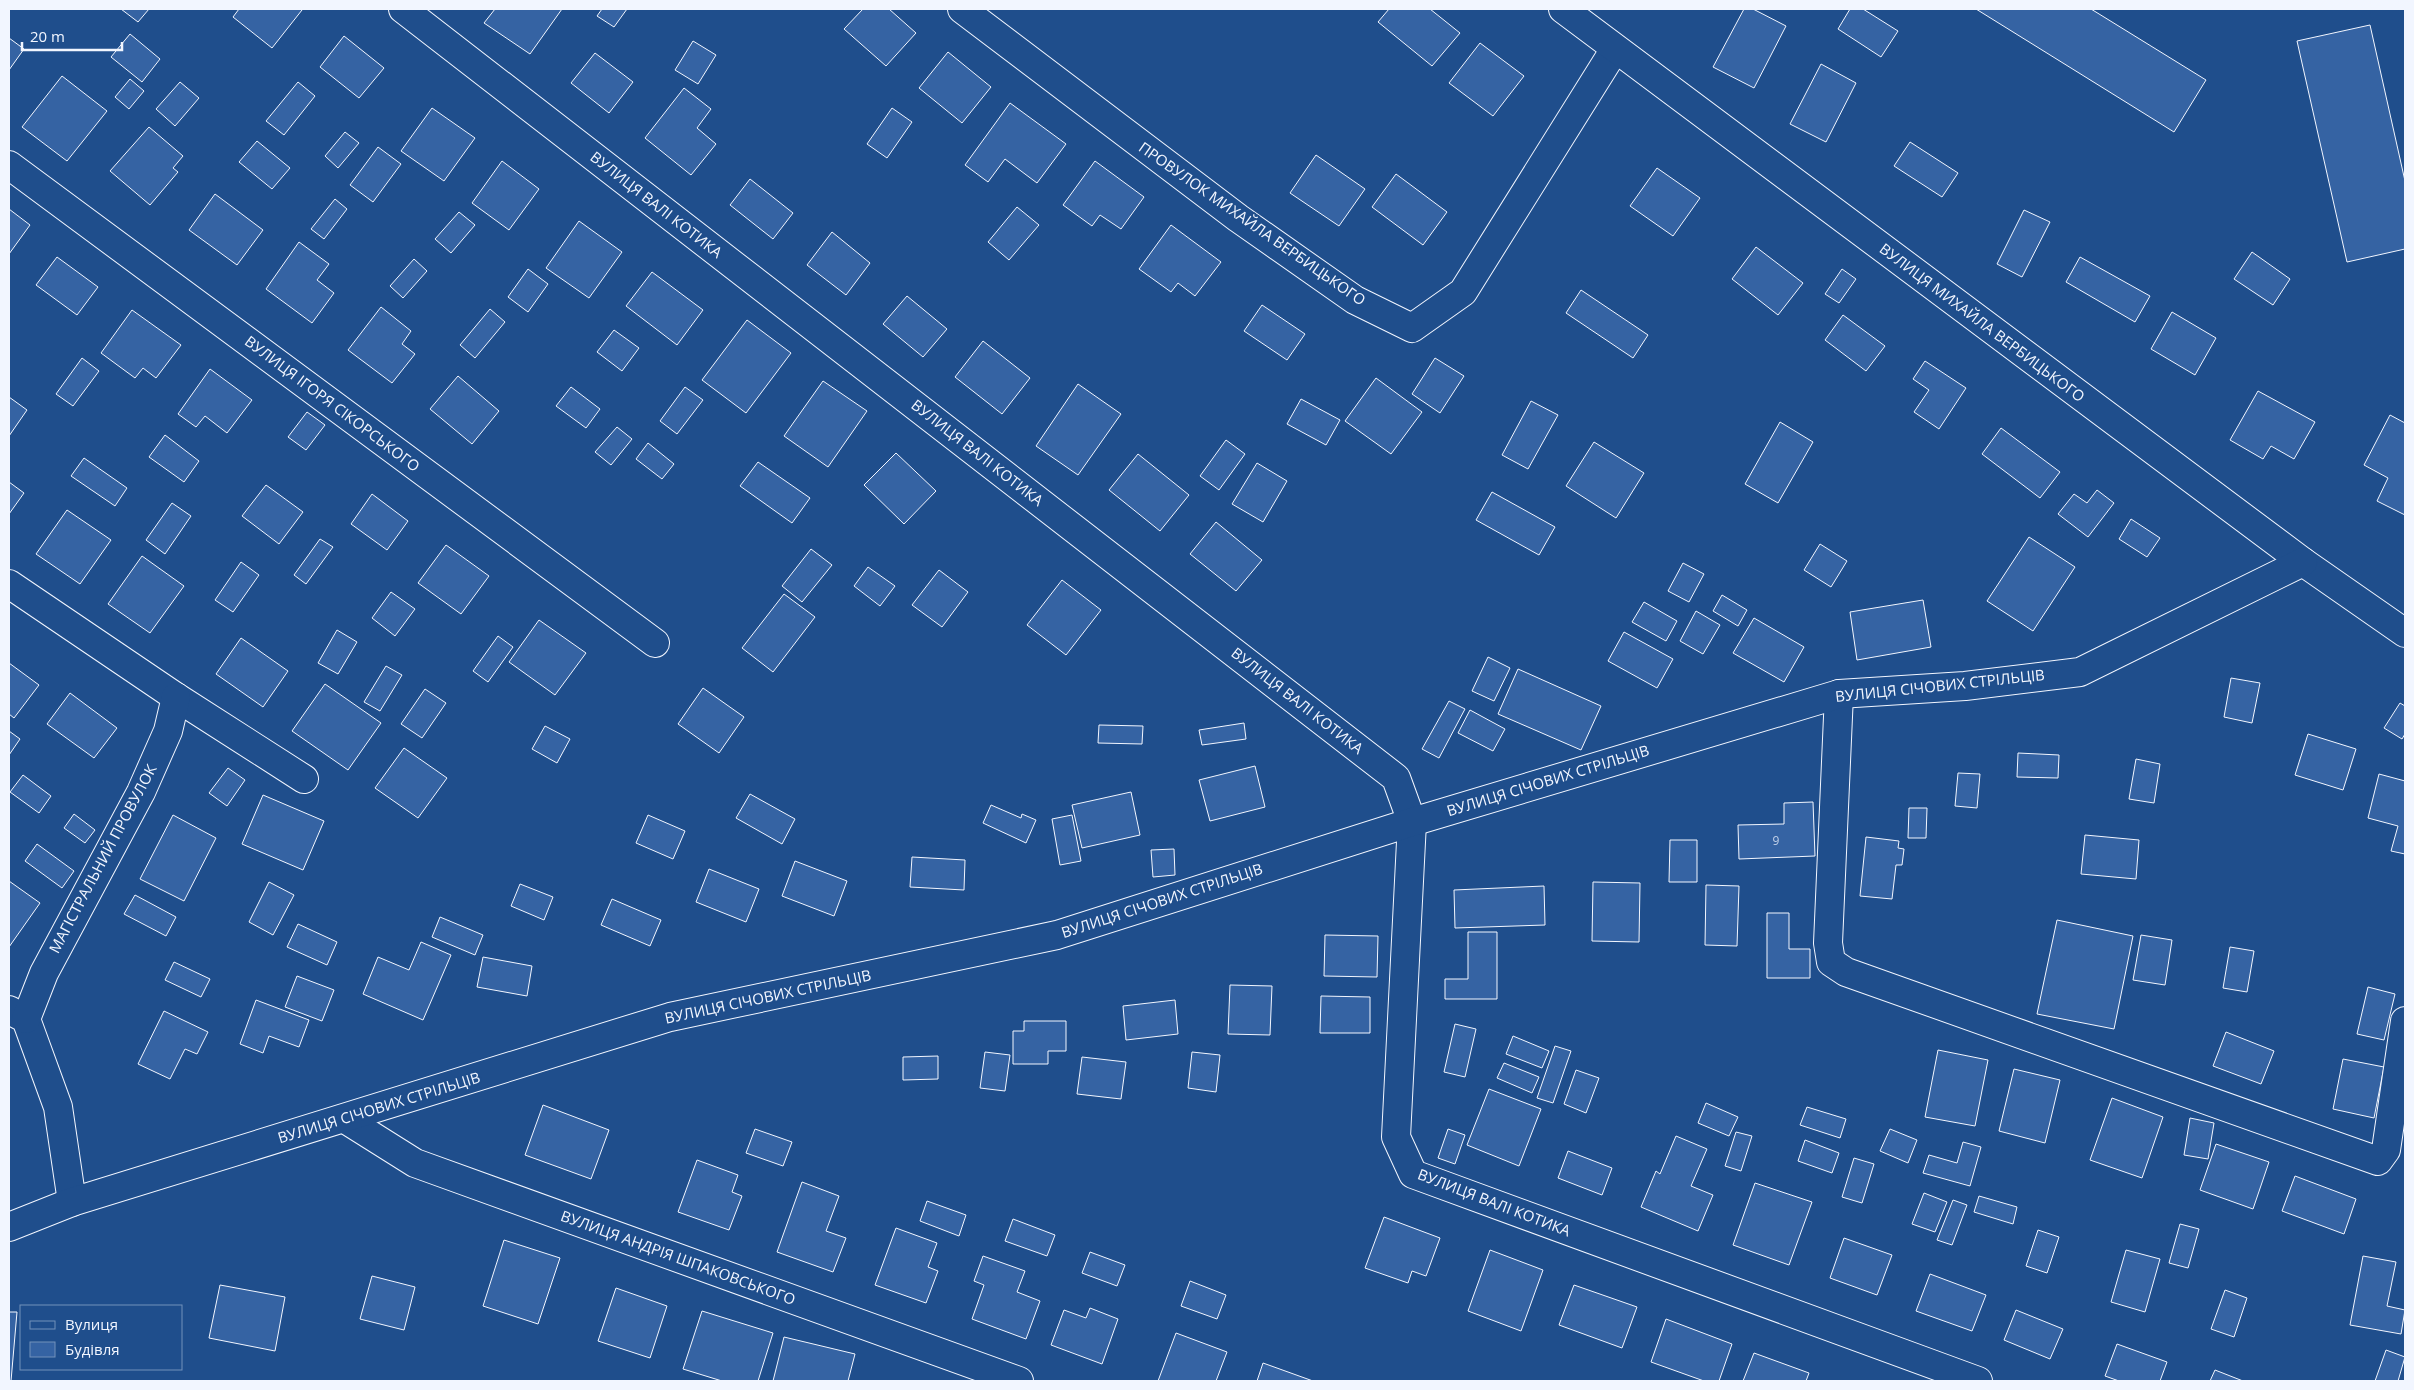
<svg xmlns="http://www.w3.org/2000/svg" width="2414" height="1390" font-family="'Open Sans',sans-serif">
	<rect width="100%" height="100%" fill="#1f4e8c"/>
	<g fill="#3563a3" stroke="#f2f6ff">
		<polygon points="121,9 149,9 138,22"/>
		<polygon points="239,9 300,9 302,10 272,48 233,17"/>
		<polygon points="495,9 562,9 530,54 484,23"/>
		<polygon points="602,9 627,9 614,27 597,16"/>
		<polygon points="863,9 889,9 916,33 886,66 844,29"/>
		<polygon points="1389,9 1430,9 1460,33 1432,66 1378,22"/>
		<polygon points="1744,9 1753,9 1786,26 1754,88 1713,67"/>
		<polygon points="1850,9 1863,9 1898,31 1881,57 1838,29"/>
		<polygon points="1976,9 2091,9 2206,80 2174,132"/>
		<polygon points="2370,25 2405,181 2405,249 2347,262 2297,41"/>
		<polygon points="130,34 160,59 142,82 111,57"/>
		<polygon points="344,36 384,68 359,98 320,67"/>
		<polygon points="9,38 24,49 9,70"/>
		<polygon points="693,41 716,55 698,84 675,70"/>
		<polygon points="1480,43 1524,76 1493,116 1449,83"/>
		<polygon points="948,52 991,87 962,123 919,88"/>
		<polygon points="595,53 633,82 609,113 571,83"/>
		<polygon points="1821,64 1856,83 1826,142 1790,124"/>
		<polygon points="62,76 107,111 67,161 22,127"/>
		<polygon points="130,79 144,91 129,109 115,97"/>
		<polygon points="180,82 199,98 175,126 156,109"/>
		<polygon points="298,82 315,96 284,135 266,121"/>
		<polygon points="684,88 711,109 697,128 716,144 691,175 645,138"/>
		<polygon points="1010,103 1066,144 1037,183 1005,159 988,182 965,165"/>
		<polygon points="432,108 475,138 444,181 401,151"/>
		<polygon points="892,108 912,122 887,158 867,144"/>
		<polygon points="149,127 183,156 173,168 178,172 150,205 110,171"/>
		<polygon points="345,132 359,143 338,168 325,156"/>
		<polygon points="257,141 290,168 272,189 239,162"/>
		<polygon points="1910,142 1958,173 1942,197 1894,166"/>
		<polygon points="378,147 401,164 373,202 350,185"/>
		<polygon points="1316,155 1365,189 1339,226 1290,193"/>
		<polygon points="502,161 539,189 509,230 472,203"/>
		<polygon points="1095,161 1144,197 1121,229 1100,215 1092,226 1063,205"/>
		<polygon points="1657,168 1700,198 1673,236 1630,206"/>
		<polygon points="1396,174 1447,212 1423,245 1372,207"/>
		<polygon points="750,179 793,213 773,239 730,205"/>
		<polygon points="215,194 263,230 237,265 189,230"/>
		<polygon points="335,199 347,209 324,239 311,229"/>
		<polygon points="1017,207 1039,225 1009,260 988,242"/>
		<polygon points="9,209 30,225 9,254"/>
		<polygon points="2024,210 2050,222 2022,277 1997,264"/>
		<polygon points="459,212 475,225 451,253 435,239"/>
		<polygon points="579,221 622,252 589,298 546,268"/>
		<polygon points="1171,225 1221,262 1195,296 1178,283 1171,292 1139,269"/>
		<polygon points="832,232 870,263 846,295 807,265"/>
		<polygon points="299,242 329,264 317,280 334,293 312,323 266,289"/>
		<polygon points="1756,247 1803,283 1778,315 1732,279"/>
		<polygon points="2252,252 2290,279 2273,305 2234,279"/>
		<polygon points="57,257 98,287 77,315 36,285"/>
		<polygon points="2080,257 2150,296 2135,322 2066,282"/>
		<polygon points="414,259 427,271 403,298 390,286"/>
		<polygon points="528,269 548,284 528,312 508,297"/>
		<polygon points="1842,269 1856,279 1839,303 1825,294"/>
		<polygon points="652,272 703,310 677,345 626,306"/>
		<polygon points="1581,290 1648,335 1633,358 1566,313"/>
		<polygon points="907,296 947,329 923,357 883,324"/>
		<polygon points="1262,305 1305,334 1287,360 1244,331"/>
		<polygon points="381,307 411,331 402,344 415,354 392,383 348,350"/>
		<polygon points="490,309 505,322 475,358 460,345"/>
		<polygon points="132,310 181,345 156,378 143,368 135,378 101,353"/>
		<polygon points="2172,312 2216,338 2195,375 2151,349"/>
		<polygon points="1843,315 1885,346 1866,371 1825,340"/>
		<polygon points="747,320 791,353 746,413 702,380"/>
		<polygon points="614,330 639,348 622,371 597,352"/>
		<polygon points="983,341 1030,378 1002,414 955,377"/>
		<polygon points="82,358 99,371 73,406 56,394"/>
		<polygon points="1435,358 1464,376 1440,413 1412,394"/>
		<polygon points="1925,361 1966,388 1939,429 1914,412 1929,390 1913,379"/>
		<polygon points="210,369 252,400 227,433 205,416 196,427 178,414"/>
		<polygon points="458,376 499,411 472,444 430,409"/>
		<polygon points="1376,378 1422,412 1391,454 1345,421"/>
		<polygon points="823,381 867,411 828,467 784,436"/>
		<polygon points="1078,384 1121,414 1078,475 1036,446"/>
		<polygon points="571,387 600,409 586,428 556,406"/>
		<polygon points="685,387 703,400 677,434 660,421"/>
		<polygon points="2258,391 2315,422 2294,459 2271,446 2263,459 2230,440"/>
		<polygon points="9,397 27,410 9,436"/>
		<polygon points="1301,399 1340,420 1326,445 1287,424"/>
		<polygon points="1531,401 1558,415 1528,469 1502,455"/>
		<polygon points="307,412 325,425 306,450 288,437"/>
		<polygon points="2390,415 2405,423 2405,515 2377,501 2388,478 2364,465"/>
		<polygon points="1780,422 1813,442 1778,503 1745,484"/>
		<polygon points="617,427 632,439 611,465 595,452"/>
		<polygon points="2001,428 2060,472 2040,498 1982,454"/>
		<polygon points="165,435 199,461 184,482 149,457"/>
		<polygon points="1226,440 1245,454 1219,490 1200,476"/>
		<polygon points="1594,442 1644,473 1616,518 1566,486"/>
		<polygon points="648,443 674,464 662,479 636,459"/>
		<polygon points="896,453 936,491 904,524 864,485"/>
		<polygon points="1138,454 1189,495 1160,531 1109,490"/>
		<polygon points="84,458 127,488 115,506 71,476"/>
		<polygon points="758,462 810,498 792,523 740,486"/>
		<polygon points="1257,463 1287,481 1263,522 1232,504"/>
		<polygon points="9,482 24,493 9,514"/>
		<polygon points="266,485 303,512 279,544 242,516"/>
		<polygon points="2097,490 2114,503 2088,537 2058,514 2074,494 2087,503"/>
		<polygon points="1492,492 1555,527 1539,555 1476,520"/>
		<polygon points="372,494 408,521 387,550 351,524"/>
		<polygon points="172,503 191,516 165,554 146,540"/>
		<polygon points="67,510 111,540 80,584 36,554"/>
		<polygon points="2131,519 2160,538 2147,557 2119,539"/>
		<polygon points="1216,522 1262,560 1236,591 1190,554"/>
		<polygon points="2029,537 2075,567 2033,631 1987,601"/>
		<polygon points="320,539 333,547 306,584 294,575"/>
		<polygon points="1820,544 1847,561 1831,587 1804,570"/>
		<polygon points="446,545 489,576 461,614 418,583"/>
		<polygon points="811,549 832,565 802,602 782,586"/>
		<polygon points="142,556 184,586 150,633 108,604"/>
		<polygon points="241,562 259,575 233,612 215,600"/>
		<polygon points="1683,563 1704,574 1689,602 1668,591"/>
		<polygon points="868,567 895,586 880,606 854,586"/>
		<polygon points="939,570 968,592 942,627 912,605"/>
		<polygon points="1062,580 1101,610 1066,655 1027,625"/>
		<polygon points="391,592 415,609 395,636 372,618"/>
		<polygon points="784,594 815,617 773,672 742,648"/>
		<polygon points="1722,595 1747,610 1738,626 1713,611"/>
		<polygon points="1923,600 1931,647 1857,660 1850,612"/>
		<polygon points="1644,602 1677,621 1666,641 1632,622"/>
		<polygon points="1696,611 1720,625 1703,654 1680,641"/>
		<polygon points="1754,618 1804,647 1784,682 1733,653"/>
		<polygon points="539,620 586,653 555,695 509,662"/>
		<polygon points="337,630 357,642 338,674 318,663"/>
		<polygon points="1624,632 1673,659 1657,688 1608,661"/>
		<polygon points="498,636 513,647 488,682 473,671"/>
		<polygon points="241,638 288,671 263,707 216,674"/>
		<polygon points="1488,657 1510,668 1494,701 1472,691"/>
		<polygon points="9,663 39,685 14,718 9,714"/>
		<polygon points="386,666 402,675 380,711 364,702"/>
		<polygon points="1518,669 1601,706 1581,750 1498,714"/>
		<polygon points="2231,678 2260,683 2252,723 2224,717"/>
		<polygon points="325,684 381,723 348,770 292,731"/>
		<polygon points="703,688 744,717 719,753 678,724"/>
		<polygon points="425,689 446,703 422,738 401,724"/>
		<polygon points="70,693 117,728 94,758 47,724"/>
		<polygon points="1449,701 1465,709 1439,758 1422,749"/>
		<polygon points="2400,703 2405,706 2405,734 2402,739 2384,728"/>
		<polygon points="1470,710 1505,729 1493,751 1458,733"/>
		<polygon points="1244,723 1246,739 1202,745 1199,730"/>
		<polygon points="1099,725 1143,726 1142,744 1098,743"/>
		<polygon points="545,726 570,739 557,763 532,749"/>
		<polygon points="9,731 20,739 9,755"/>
		<polygon points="2308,734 2356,749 2343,790 2295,775"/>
		<polygon points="404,748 447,778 418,818 375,788"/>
		<polygon points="2018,753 2059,755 2058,778 2017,777"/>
		<polygon points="2136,759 2160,764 2154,803 2129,799"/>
		<polygon points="1255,766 1265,807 1210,821 1199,780"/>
		<polygon points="228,768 245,780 227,806 209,793"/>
		<polygon points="1958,773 1980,774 1977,808 1955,806"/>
		<polygon points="2379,774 2405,781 2405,854 2391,851 2398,826 2368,818"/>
		<polygon points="23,775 51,796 39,813 10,792"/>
		<polygon points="1131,792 1140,835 1082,848 1072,805"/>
		<polygon points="750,794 795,819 782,844 736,818"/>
		<polygon points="263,795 324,821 303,870 242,844"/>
		<polygon points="1813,802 1815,856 1739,859 1738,825 1784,824 1784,803"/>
		<polygon points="991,805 1021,818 1022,814 1036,820 1026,843 983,823"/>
		<polygon points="1909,808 1927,808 1926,838 1908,838"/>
		<polygon points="74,814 95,830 85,843 64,828"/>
		<polygon points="173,815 216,838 184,901 140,879"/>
		<polygon points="648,815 685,831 673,859 636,843"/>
		<polygon points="1072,815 1081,861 1060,865 1052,819"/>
		<polygon points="2085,835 2139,840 2136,879 2081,874"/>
		<polygon points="1866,837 1899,841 1898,848 1904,849 1902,865 1896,865 1892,899 1860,896"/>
		<polygon points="1670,840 1697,840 1697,882 1669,882"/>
		<polygon points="37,844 74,871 62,888 25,861"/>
		<polygon points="1174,849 1175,875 1153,877 1151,850"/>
		<polygon points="912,857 965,860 964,890 910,887"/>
		<polygon points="795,861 847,881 834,916 782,896"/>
		<polygon points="709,869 759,889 746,922 696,902"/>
		<polygon points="9,881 40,903 9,947"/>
		<polygon points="269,882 294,895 273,935 249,922"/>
		<polygon points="1593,882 1640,883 1639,942 1592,941"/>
		<polygon points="520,884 553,897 544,920 511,906"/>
		<polygon points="1706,885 1739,886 1737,946 1705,945"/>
		<polygon points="1544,886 1545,925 1455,928 1454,890"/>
		<polygon points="135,895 176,917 166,936 124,914"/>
		<polygon points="612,899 661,920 650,946 601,925"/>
		<polygon points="1767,913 1789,913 1789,949 1810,949 1810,978 1767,978"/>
		<polygon points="440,917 483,935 475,955 432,937"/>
		<polygon points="2057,920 2133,936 2114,1029 2037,1014"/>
		<polygon points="298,924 337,942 327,965 287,947"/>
		<polygon points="1468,932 1497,932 1497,999 1445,999 1445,979 1468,979"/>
		<polygon points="1325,935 1378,936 1377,977 1324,976"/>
		<polygon points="2141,935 2172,940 2165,985 2133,980"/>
		<polygon points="421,942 451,955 423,1020 363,994 378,957 409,970"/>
		<polygon points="2230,947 2254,951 2247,992 2223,988"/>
		<polygon points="483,957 532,966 527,996 477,987"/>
		<polygon points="174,962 210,979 201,997 165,980"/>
		<polygon points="297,976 334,990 322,1021 285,1007"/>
		<polygon points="1230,985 1272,986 1270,1035 1228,1034"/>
		<polygon points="2368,987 2395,994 2384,1040 2357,1034"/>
		<polygon points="1321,996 1370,997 1370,1033 1320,1033"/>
		<polygon points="256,1000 309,1020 299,1047 269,1036 263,1053 240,1044"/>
		<polygon points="1175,1000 1178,1034 1126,1040 1123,1006"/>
		<polygon points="164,1011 208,1032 197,1054 185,1049 170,1079 138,1064"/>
		<polygon points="1024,1021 1066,1021 1066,1051 1048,1051 1048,1064 1013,1064 1013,1031 1024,1031"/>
		<polygon points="1455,1024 1476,1029 1465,1077 1444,1072"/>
		<polygon points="2226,1032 2274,1051 2261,1084 2213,1066"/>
		<polygon points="1513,1036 1549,1051 1542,1068 1506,1054"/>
		<polygon points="1555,1046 1571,1051 1553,1103 1537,1098"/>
		<polygon points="1938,1050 1988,1060 1975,1126 1925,1117"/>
		<polygon points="985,1052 1010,1055 1005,1091 980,1088"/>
		<polygon points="1192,1052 1220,1055 1216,1092 1188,1088"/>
		<polygon points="938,1056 938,1079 903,1080 903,1057"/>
		<polygon points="1082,1057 1126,1062 1121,1099 1077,1094"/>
		<polygon points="2343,1059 2384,1067 2374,1118 2333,1109"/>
		<polygon points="1504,1063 1539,1077 1532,1093 1497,1078"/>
		<polygon points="2014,1069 2060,1080 2045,1143 1999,1131"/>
		<polygon points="1576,1070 1599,1078 1586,1113 1564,1104"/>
		<polygon points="1489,1089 1541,1109 1519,1166 1467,1145"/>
		<polygon points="2112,1098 2163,1117 2142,1178 2090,1160"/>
		<polygon points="1706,1103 1738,1117 1729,1136 1698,1123"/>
		<polygon points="543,1105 609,1130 591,1179 525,1155"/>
		<polygon points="1807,1107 1846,1119 1840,1138 1800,1125"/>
		<polygon points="2190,1118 2214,1123 2208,1159 2184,1155"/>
		<polygon points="755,1129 792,1142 783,1166 746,1153"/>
		<polygon points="1448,1129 1465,1135 1455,1164 1438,1158"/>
		<polygon points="1890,1129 1917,1140 1908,1163 1880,1151"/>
		<polygon points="1736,1132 1752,1136 1741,1171 1725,1166"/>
		<polygon points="1676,1136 1707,1149 1691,1186 1713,1195 1698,1231 1641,1207 1656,1171 1660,1174"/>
		<polygon points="1805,1140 1839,1153 1832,1173 1798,1161"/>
		<polygon points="1963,1142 1981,1147 1970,1186 1923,1173 1929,1155 1957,1163"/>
		<polygon points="2216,1144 2269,1162 2253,1209 2200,1190"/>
		<polygon points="1568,1151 1612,1168 1602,1195 1558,1178"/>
		<polygon points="1854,1158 1874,1164 1862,1203 1842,1197"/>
		<polygon points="697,1160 738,1175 732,1192 742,1196 729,1230 678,1212"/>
		<polygon points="2295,1176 2356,1199 2344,1234 2282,1211"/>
		<polygon points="802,1182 839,1196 826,1231 846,1238 833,1272 777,1252"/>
		<polygon points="1755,1183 1812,1202 1789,1265 1733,1245"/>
		<polygon points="1924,1193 1947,1202 1935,1232 1912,1224"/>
		<polygon points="1979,1196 2017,1207 2013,1224 1974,1212"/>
		<polygon points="1953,1200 1967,1205 1952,1245 1937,1240"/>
		<polygon points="927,1201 966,1215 959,1236 920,1221"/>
		<polygon points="1384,1217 1440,1238 1426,1276 1412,1271 1408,1283 1365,1268"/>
		<polygon points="1013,1219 1055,1235 1047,1256 1005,1241"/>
		<polygon points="2180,1224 2199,1229 2188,1268 2169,1263"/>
		<polygon points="896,1228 937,1243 928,1267 938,1271 926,1303 875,1285"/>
		<polygon points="2038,1230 2059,1237 2047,1273 2026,1266"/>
		<polygon points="1844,1238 1892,1255 1877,1295 1830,1278"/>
		<polygon points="504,1240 560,1258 538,1324 483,1306"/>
		<polygon points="1490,1250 1543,1270 1521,1331 1468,1311"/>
		<polygon points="2126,1250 2160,1259 2145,1312 2111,1302"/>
		<polygon points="1090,1252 1125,1265 1117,1286 1082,1273"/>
		<polygon points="983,1256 1025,1271 1017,1292 1040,1301 1026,1339 972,1319 984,1285 974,1281"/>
		<polygon points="2363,1256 2396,1262 2387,1306 2405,1310 2401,1334 2350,1325"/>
		<polygon points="1930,1274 1986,1295 1972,1331 1916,1311"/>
		<polygon points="372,1276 415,1287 404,1330 360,1319"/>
		<polygon points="1190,1281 1226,1295 1217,1319 1181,1306"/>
		<polygon points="220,1285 285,1297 275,1351 209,1338"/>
		<polygon points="1574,1285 1637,1307 1622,1348 1559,1325"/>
		<polygon points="616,1288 667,1306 650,1358 598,1341"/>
		<polygon points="2225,1290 2247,1298 2234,1337 2211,1329"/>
		<polygon points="1090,1308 1118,1319 1102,1364 1051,1345 1064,1310 1086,1318"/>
		<polygon points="2016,1310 2063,1329 2050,1359 2004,1340"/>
		<polygon points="702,1311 773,1333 758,1381 722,1381 683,1369"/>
		<polygon points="9,1312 17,1312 11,1381 9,1381"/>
		<polygon points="1666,1319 1732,1344 1719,1381 1704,1381 1651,1362"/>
		<polygon points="1176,1333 1227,1352 1216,1381 1158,1381"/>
		<polygon points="784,1337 855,1354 848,1381 773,1381"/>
		<polygon points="2117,1344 2167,1362 2160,1381 2119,1381 2105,1376"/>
		<polygon points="2386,1350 2405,1357 2398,1381 2375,1381"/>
		<polygon points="1754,1353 1809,1373 1806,1381 1743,1381"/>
		<polygon points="1263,1363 1313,1381 1257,1381"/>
		<polygon points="2215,1370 2243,1381 2210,1381"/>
	</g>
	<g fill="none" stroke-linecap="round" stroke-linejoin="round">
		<g stroke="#f2f6ff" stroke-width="30">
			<g id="minor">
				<polyline points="403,9 1396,778 1412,822 1396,1137 1413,1174 1978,1381"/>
				<polyline points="962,9 1238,218 1355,300 1412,328 1463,292 1615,49"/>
				<polyline points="1563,9 2303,562 2405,633"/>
				<polyline points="9,165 655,643"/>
				<polyline points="9,584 176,697 304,779"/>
				<polyline points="1839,694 1828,943 1831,962 1846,972 2378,1161 2386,1150 2405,1021"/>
				<polyline points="9,1010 26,1019 58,1107 72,1202"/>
				<polyline points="26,1019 44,973 141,792 168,731 176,697"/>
				<polyline points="345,1119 415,1163 1019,1381"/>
				<polyline points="9,1227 72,1202 670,1017 1057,935 1412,822 1839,694 1965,686 2080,672 2303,562"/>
			</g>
		</g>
		<use href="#minor" stroke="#1f4e8c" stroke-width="28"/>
	</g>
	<g text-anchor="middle" stroke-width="4" stroke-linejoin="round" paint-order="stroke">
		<g font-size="12" fill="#c3d1e8">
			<text x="1776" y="845">9</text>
		</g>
		<g font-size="15" fill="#f2f6ff" stroke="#1f4e8c">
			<text transform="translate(656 205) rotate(38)" y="5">ВУЛИЦЯ ВАЛІ КОТИКА</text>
			<text transform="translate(1252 224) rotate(35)" y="5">ПРОВУЛОК МИХАЙЛА ВЕРБИЦЬКОГО</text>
			<text transform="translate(1982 323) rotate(37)" y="5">ВУЛИЦЯ МИХАЙЛА ВЕРБИЦЬКОГО</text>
			<text transform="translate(332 404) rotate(37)" y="5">ВУЛИЦЯ ІГОРЯ СІКОРСЬКОГО</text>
			<text transform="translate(977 453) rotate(38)" y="5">ВУЛИЦЯ ВАЛІ КОТИКА</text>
			<text transform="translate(1940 686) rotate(-6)" y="5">ВУЛИЦЯ СІЧОВИХ СТРІЛЬЦІВ</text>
			<text transform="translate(1297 701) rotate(38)" y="5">ВУЛИЦЯ ВАЛІ КОТИКА</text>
			<text transform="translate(1548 781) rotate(-17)" y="5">ВУЛИЦЯ СІЧОВИХ СТРІЛЬЦІВ</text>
			<text transform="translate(103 859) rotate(-62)" y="5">МАГІСТРАЛЬНИЙ ПРОВУЛОК</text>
			<text transform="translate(1162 901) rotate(-18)" y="5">ВУЛИЦЯ СІЧОВИХ СТРІЛЬЦІВ</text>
			<text transform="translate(768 997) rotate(-12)" y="5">ВУЛИЦЯ СІЧОВИХ СТРІЛЬЦІВ</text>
			<text transform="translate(379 1108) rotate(-17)" y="5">ВУЛИЦЯ СІЧОВИХ СТРІЛЬЦІВ</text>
			<text transform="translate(1494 1203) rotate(21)" y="5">ВУЛИЦЯ ВАЛІ КОТИКА</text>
			<text transform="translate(678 1258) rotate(20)" y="5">ВУЛИЦЯ АНДРІЯ ШПАКОВСЬКОГО</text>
		</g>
	</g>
	<rect width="2414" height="1390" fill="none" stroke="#f2f6ff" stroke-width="20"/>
	<rect x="20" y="1305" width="162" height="65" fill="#1f4e8c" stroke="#7391ba"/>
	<rect x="30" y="1321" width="25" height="8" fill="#1f4e8c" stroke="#7391ba"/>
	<text x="65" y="1330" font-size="15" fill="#f2f6ff">Вулиця</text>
	<rect x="30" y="1342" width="25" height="15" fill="#3563a3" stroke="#7391ba"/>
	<text x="65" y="1355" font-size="15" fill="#f2f6ff">Будівля</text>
	<path d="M22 42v8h100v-8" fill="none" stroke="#f2f6ff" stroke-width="2.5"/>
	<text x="30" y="42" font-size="15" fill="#f2f6ff" stroke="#1f4e8c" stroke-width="4" paint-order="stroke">20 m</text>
</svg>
